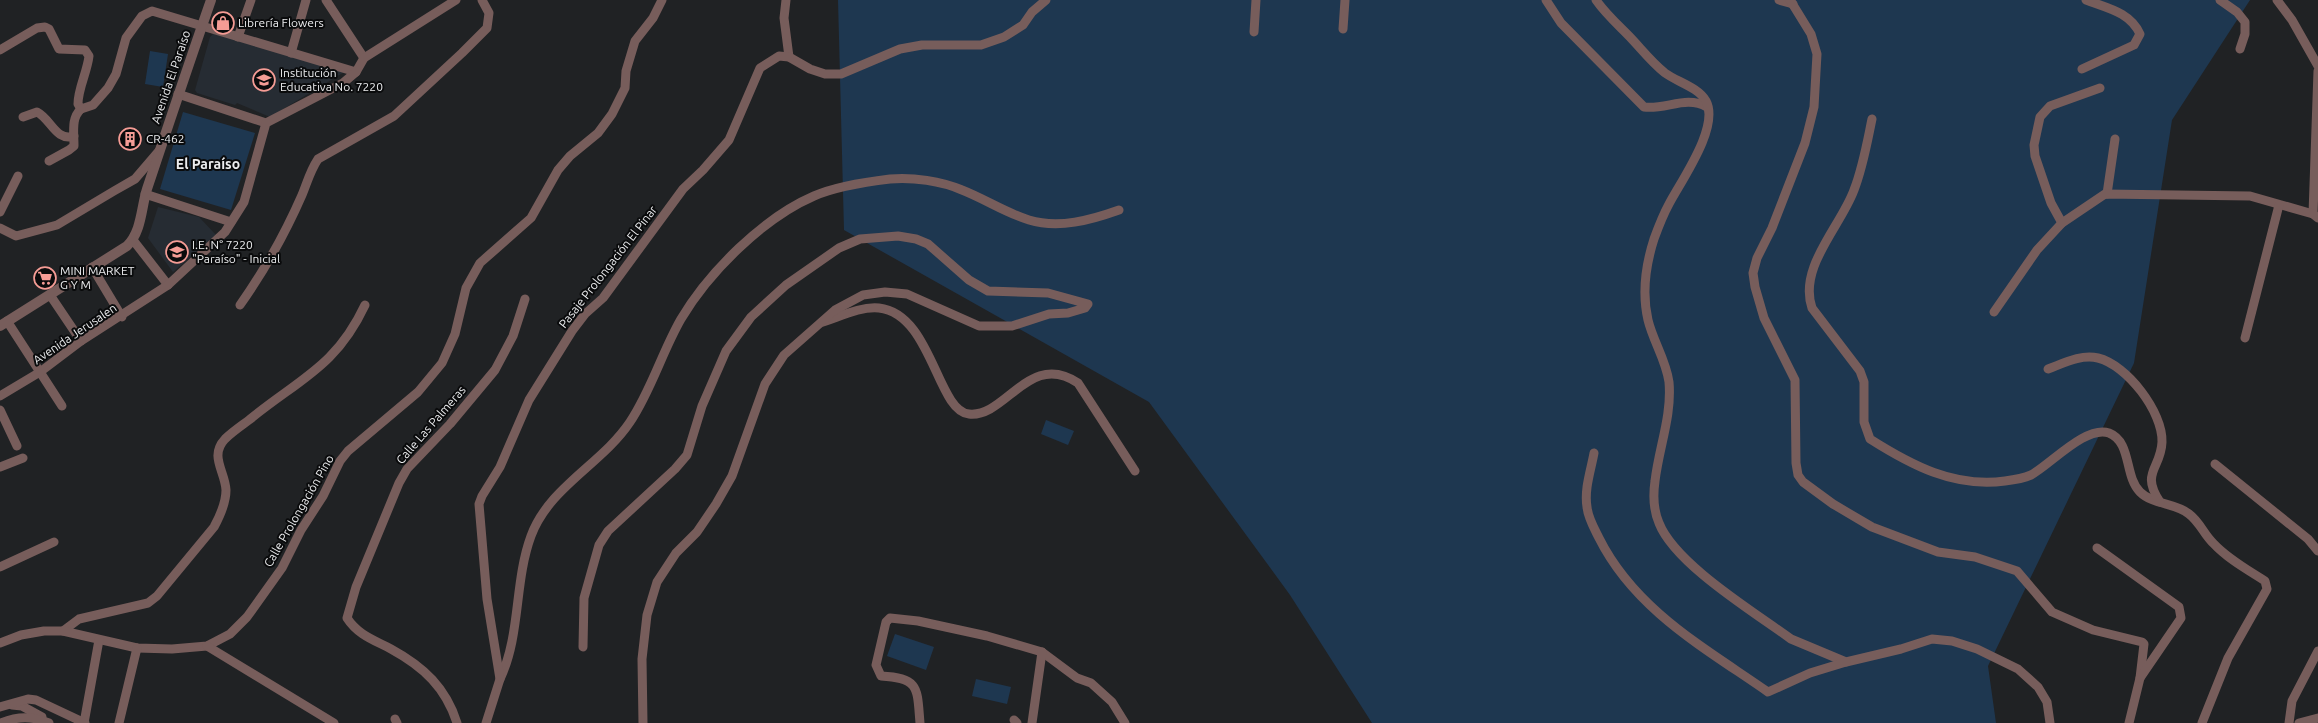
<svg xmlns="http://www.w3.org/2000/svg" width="2318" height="723" font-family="Ubuntu,sans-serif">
	<rect width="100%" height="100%" fill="#202224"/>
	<g fill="#262c33">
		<polygon points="215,32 346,71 270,117 237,103 235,105 197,93 195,90 210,37"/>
		<polygon points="158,207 199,217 216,235 173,272 148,238"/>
	</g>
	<g fill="#1e3750">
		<polygon points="838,0 2250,0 2172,120 2134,363 1988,666 1996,723 1372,723 1290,595 1149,402 844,230"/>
		<polygon points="150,51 168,54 163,87 145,84"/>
		<polygon points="183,112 255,133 231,210 160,189"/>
		<polygon points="1046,420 1074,431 1068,445 1041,434"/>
		<polygon points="895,634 934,647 926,670 887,656"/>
		<polygon points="976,679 1011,687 1007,704 972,696"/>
	</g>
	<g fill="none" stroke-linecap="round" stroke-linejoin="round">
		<g stroke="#775d5b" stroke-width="9">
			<polyline points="326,0 364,58"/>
			<polyline points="786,0 784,18 789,57"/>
			<path d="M1546 0 1561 23 1644 107C1666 110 1686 95 1707 107"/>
			<path d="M1596 0C1605 13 1616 23 1627 34 1640 47 1650 61 1665 73 1677 82 1698 87 1706 101 1720 127 1681 181 1669 204 1663 215 1658 228 1654 239 1646 264 1642 294 1648 320 1653 341 1666 360 1669 382 1672 416 1659 447 1655 481 1653 495 1653 509 1659 523 1675 564 1754 612 1791 639L1846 662 1901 649 1932 639 1952 641 1977 649 2018 669 2038 687 2047 702 2050 723"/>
			<polyline points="1779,0 1793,4"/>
			<polyline points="1790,0 1811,34 1817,54 1814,107 1805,143 1772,228 1757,258 1753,273 1755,287 1764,318 1795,380 1796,463 1798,475 1803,482 1833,504 1872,527 1938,552 1975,557 2017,571 2052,612 2093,630 2142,642 2144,644 2140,678 2129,723"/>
			<polyline points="2220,0 2237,12 2245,22 2245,34 2240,49"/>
			<polyline points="2277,0 2292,20 2318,66"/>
			<polyline points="1343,29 1345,0"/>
			<polyline points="1254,32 1256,0"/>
			<polyline points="238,37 251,0"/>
			<path d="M0 50 37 28 45 27 49 29 59 49 85 50 89 56C87 73 78 88 78 104L81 109 93 105 108 88 116 74 126 38 142 16 152 11 356 72"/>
			<polyline points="291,53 306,0"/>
			<path d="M2082 69 2134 45 2140 34C2130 12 2107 8 2086 0"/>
			<polyline points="178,94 266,123"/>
			<path d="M23 117 37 112C51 119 56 142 74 136"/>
			<path d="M1872 119C1867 143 1863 167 1854 190 1841 226 1798 267 1812 308L1860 371 1864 382V422L1870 439C1911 465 1954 488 2005 481 2013 480 2024 478 2031 475 2051 464 2086 425 2109 433 2132 442 2124 476 2140 492 2153 505 2176 503 2189 514 2200 522 2204 535 2214 544 2228 559 2248 570 2265 581L2267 589 2228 658 2202 723"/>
			<path d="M49 161 69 150 74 146C74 132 71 118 81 109"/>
			<polyline points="145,194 231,222"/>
			<polyline points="2107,194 2115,139"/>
			<polyline points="0,212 18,176"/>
			<polyline points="2313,214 2318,71"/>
			<polyline points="2062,223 2051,203 2035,156 2034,145 2040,117 2050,106 2100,88"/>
			<polyline points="0,228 16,236 57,225 114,191 135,179 159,151"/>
			<polyline points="133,240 168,285"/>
			<polyline points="92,267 122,317"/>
			<polyline points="50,295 81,341"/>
			<path d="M240 305C264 271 285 234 302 195 307 183 310 171 318 159L394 116 462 53 487 28 489 13 482 0"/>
			<polyline points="1994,312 2037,250 2062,223 2105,194 2250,196 2313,214 2318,218"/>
			<polyline points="7,321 62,406"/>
			<path d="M823 322C839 317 861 306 879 308 932 314 937 411 969 414 1006 418 1029 350 1078 383L1135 471"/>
			<polyline points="2245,338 2279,205"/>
			<path d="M2048 369C2064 363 2081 354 2098 358 2127 365 2163 412 2162 442 2161 469 2140 472 2160 502"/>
			<polyline points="0,396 40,372 81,341 168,285 225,232 244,202 266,123 343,83 356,72 364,58 456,0"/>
			<polyline points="0,410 17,446"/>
			<path d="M1594 453C1591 470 1584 489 1587 507 1588 518 1594 528 1599 538 1635 610 1705 648 1768 692L1810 673 1846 662"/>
			<polyline points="2215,464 2308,539 2318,551"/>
			<polyline points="0,467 23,458"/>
			<polyline points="2097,548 2179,607 2181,618 2140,678"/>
			<polyline points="0,567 54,542"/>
			<path d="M63 631 79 619 148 603 157 596 214 527C220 516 226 503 226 490 225 471 209 456 225 439 232 432 241 426 249 420 299 379 336 367 365 305"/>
			<polyline points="0,643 21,635 44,631 63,631 137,648 172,649 207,646 230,634 247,617 282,568 301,530 323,496 340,461 348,451 418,392 442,363 455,334 466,288 480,263 531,218 558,170 570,156 598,133 612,114 625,88 626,71 635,41 653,18 662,0"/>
			<polyline points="207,646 334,723"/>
			<polyline points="583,647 584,598 599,545 608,531 675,469 687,455 702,406 726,351 751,317 786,285 839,248 860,239 898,236 916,239 928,244 969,280 988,291 1048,293 1088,304 1085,308 1068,313 1049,314 1012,326 979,326 907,294 885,292 863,295 835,310 784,355 765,384 732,476 716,504 697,532 676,553 657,582 647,615 642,659 643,723"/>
			<path d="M500 679C521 635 514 582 531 536 549 487 602 464 630 422 651 391 662 352 681 319 709 272 763 218 814 196 837 186 865 182 890 179 913 177 941 181 962 190 985 199 1006 213 1029 220 1059 229 1091 220 1119 210"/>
			<polyline points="12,705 22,706 42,717"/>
			<polyline points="0,707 28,699 36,700 85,723"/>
			<polyline points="395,719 397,723"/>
			<polyline points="1014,720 1017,723"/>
			<path d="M1 723C18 716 32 716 49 723"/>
			<polyline points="84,723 99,640"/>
			<polyline points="119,723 137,648"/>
			<path d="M457 723C446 688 424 667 391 649 374 640 358 635 347 618L356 587 399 483 407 469 450 424 495 370 513 336 525 299"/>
			<polyline points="486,723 500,679 487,599 479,504 482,496 500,467 529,400 572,331 585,314 603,298 683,189 703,170 729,140 760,68 779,56 789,57 810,69 825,74 841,74 900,49 922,45 981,45 1004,37 1023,25 1032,12 1046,0"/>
			<path d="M920 723C917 688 920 678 881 676L876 665 886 622 890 618 918 621 987 636 1042 652 1077 678 1091 683 1112 702 1125 723"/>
			<polyline points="1032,723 1042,652"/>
			<polyline points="2289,723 2292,701 2318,651"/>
			<polyline points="2299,723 2318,718"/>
		</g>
		<path stroke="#775d5b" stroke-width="10" d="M0 326 127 246C142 231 141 208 147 189 168 126 189 63 211 0"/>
	</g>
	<defs>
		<g id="shop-ring" transform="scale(1.15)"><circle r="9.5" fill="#0a0b0c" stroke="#f59c95" stroke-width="1.5"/><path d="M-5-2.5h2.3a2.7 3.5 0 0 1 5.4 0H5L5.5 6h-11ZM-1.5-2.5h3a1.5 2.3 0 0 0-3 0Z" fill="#f59c95"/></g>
		<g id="school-ring" transform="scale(1.15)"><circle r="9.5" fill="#0a0b0c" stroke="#f59c95" stroke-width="1.5"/><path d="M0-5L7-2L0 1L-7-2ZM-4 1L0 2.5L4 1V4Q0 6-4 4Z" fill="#f59c95"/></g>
		<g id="building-ring" transform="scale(1.15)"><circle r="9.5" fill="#0a0b0c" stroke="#f59c95" stroke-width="1.5"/><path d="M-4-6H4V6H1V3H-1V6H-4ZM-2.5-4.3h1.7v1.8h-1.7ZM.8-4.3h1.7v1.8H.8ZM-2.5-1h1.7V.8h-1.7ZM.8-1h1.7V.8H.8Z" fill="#f59c95"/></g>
		<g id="supermarket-ring" transform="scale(1.15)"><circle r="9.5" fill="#0a0b0c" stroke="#f59c95" stroke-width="1.5"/><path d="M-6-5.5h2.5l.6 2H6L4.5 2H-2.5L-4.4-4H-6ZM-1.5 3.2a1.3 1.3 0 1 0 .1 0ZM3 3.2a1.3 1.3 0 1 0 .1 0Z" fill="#f59c95"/></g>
	</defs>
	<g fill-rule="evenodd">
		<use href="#shop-ring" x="223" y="23"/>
		<use href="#school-ring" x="264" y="80"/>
		<use href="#building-ring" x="130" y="139"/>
		<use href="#school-ring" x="177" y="252"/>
		<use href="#supermarket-ring" x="45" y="278"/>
	</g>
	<g text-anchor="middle" stroke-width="4" stroke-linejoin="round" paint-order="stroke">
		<g font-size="12" fill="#ecedef" stroke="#0a0b0c" text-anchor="start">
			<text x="238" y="27">Librería Flowers</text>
			<text x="280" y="77">Institución<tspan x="280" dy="14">Educativa No. 7220</tspan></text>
			<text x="146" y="143">CR-462</text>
			<text x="192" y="249">I.E. N° 7220<tspan x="192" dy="14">"Paraíso" - Inicial</tspan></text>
			<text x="60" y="275">MINI MARKET<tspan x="60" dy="14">G Y M</tspan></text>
		</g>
		<g font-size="12" fill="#ecedef" stroke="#0a0b0c">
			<text transform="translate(171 77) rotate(-71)" y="4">Avenida El Paraíso</text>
			<text transform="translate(608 267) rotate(-52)" y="4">Pasaje Prolongación El Pinar</text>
			<text transform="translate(75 334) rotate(-34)" y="4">Avenida Jerusalen</text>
			<text transform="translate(431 425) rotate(-49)" y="4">Calle Las Palmeras</text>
			<text transform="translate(299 511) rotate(-60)" y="4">Calle Prolongación Pino</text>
		</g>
		<g font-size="14" font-weight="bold" fill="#ecedef" stroke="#0a0b0c">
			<text x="208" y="169">El Paraíso</text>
		</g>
	</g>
</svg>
